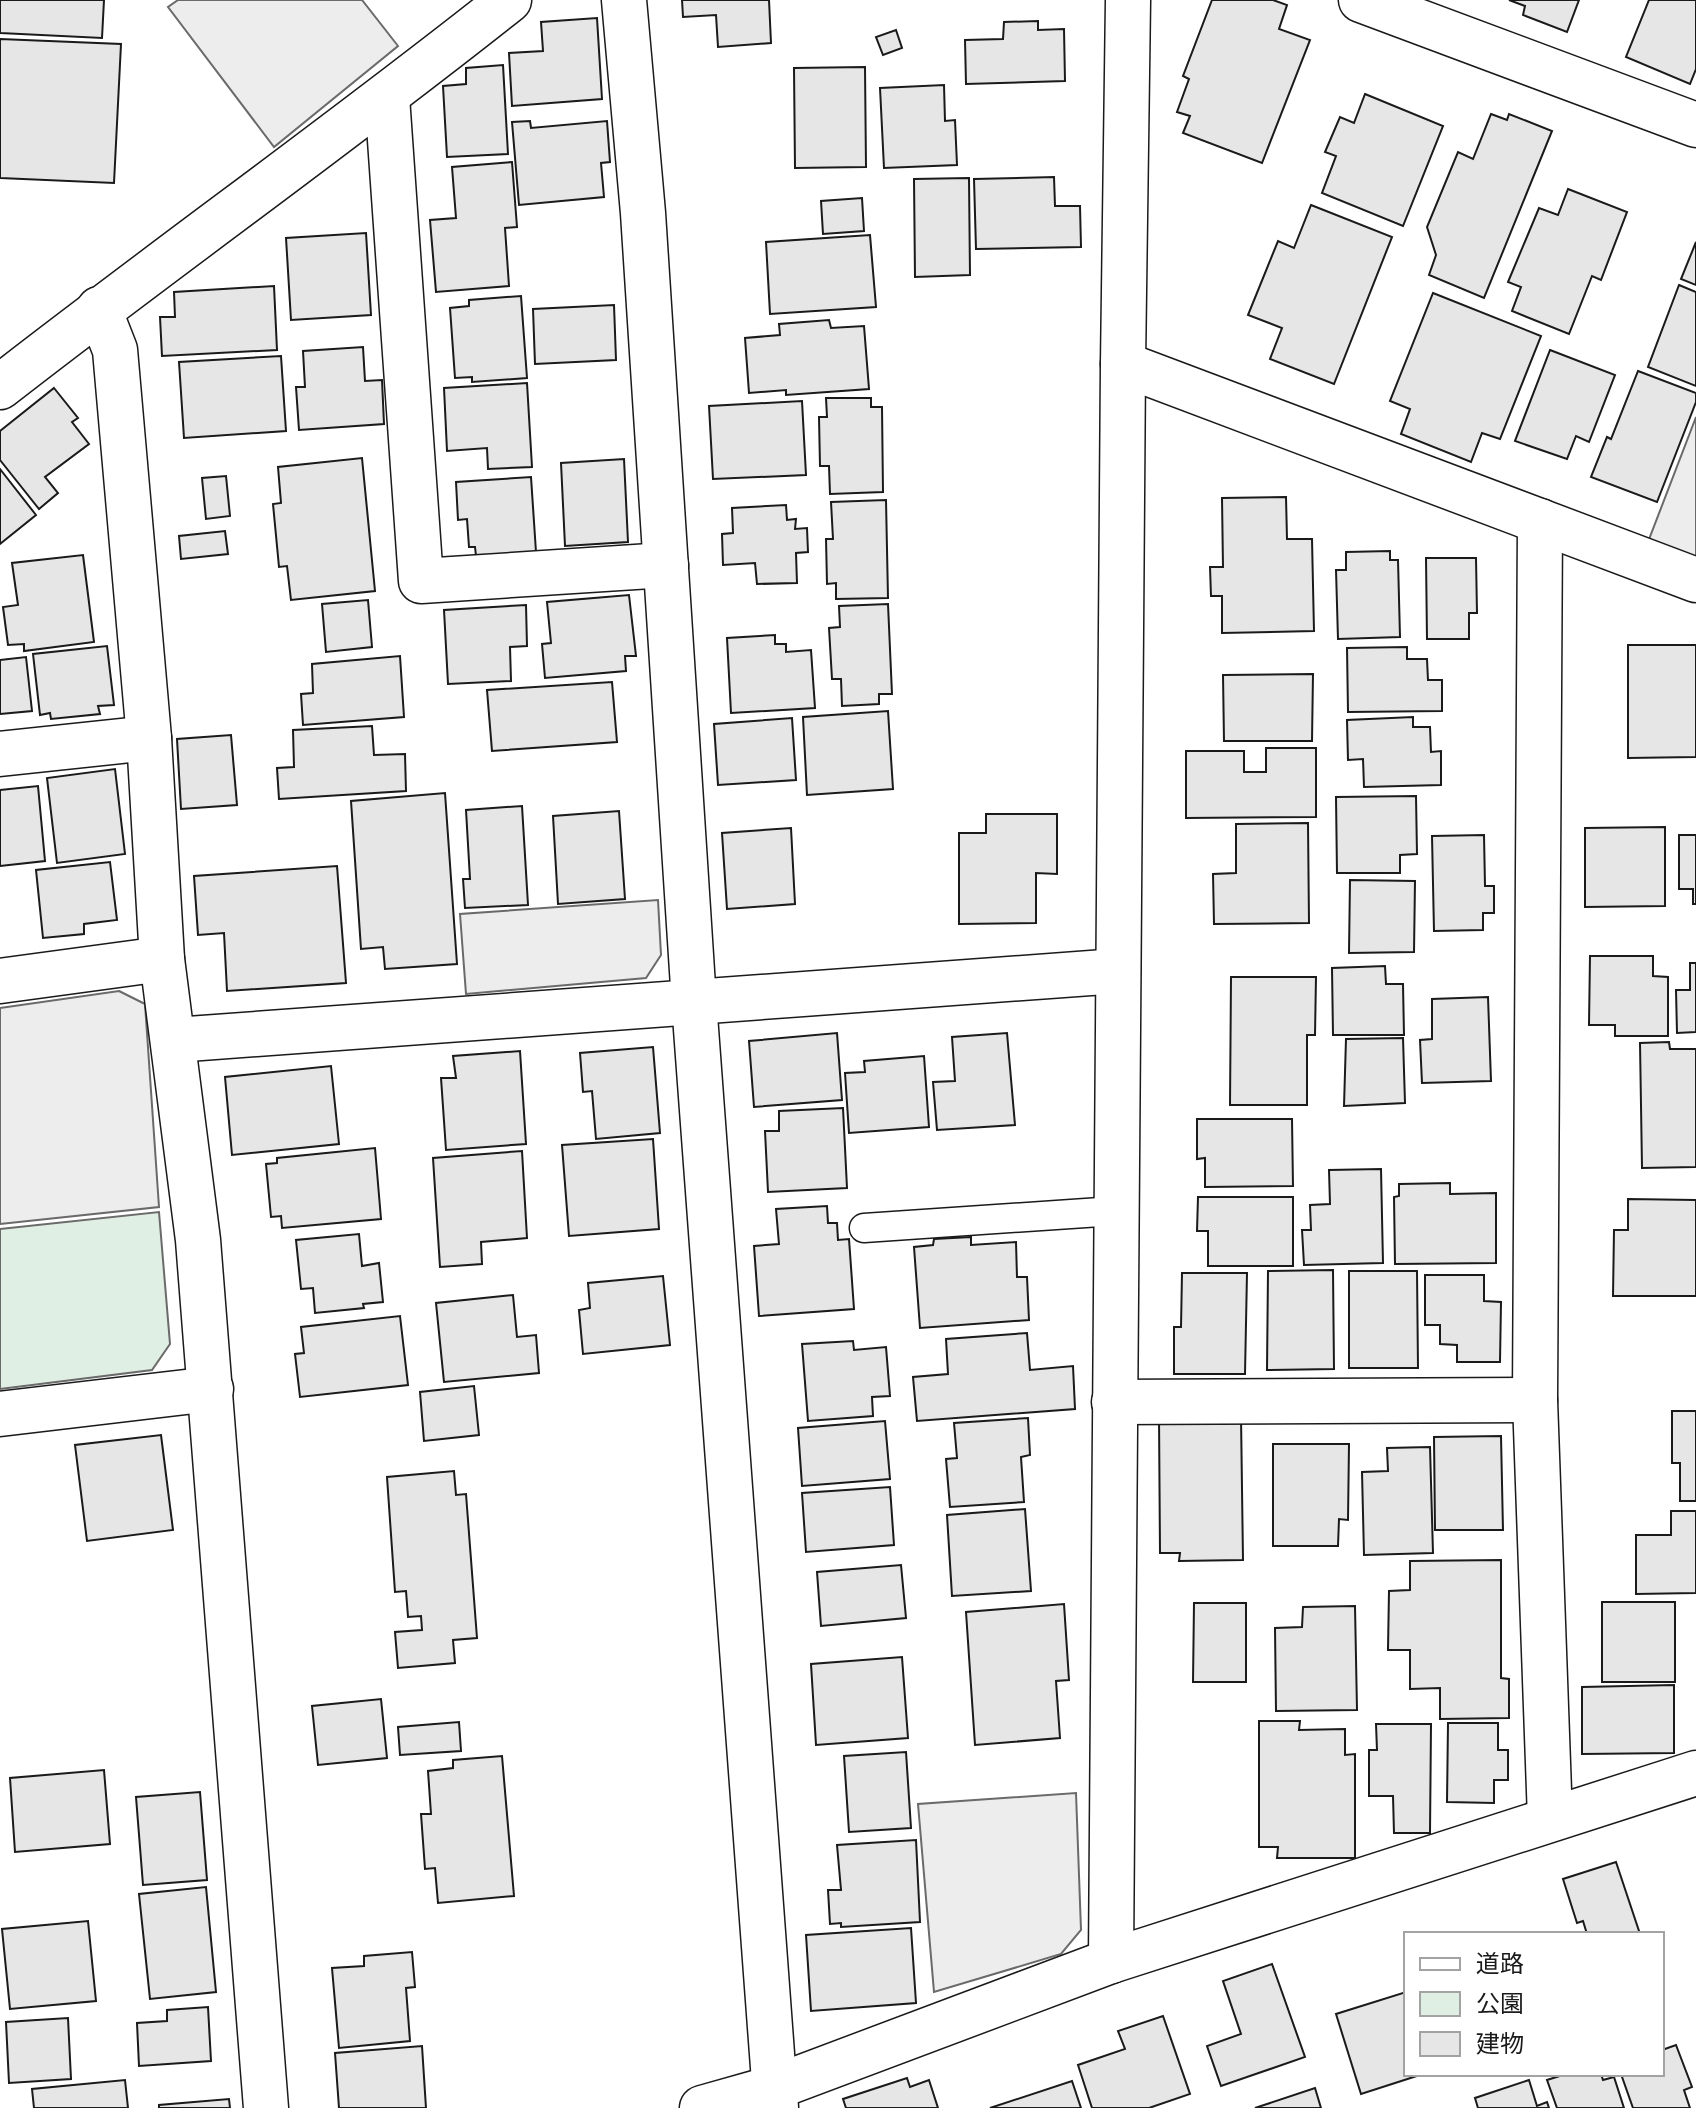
<svg xmlns="http://www.w3.org/2000/svg" width="1696" height="2108" font-family="Arial,'Noto Sans JP',sans-serif">
	<rect width="100%" height="100%" fill="#fff"/>
	<polygon fill="#e0efe3" stroke="#6a6a6a" stroke-width="2" points="159,1212 170,1344 152,1370 0,1389 0,1229"/>
	<g fill="#ededed" stroke="#6a6a6a" stroke-width="2">
		<polygon points="178,0 362,0 398,46 274,147 168,7"/>
		<polygon points="1696,417 1696,561 1648,542"/>
		<polygon points="658,900 661,955 646,978 466,994 460,914"/>
		<polygon points="119,991 145,1004 159,1207 0,1224 0,1008"/>
		<polygon points="1076,1793 1081,1930 1061,1954 934,1992 918,1804"/>
	</g>
	<g fill="#e6e6e6" stroke="#1a1a1a" stroke-width="2">
		<polygon points="0,0 104,0 102,38 0,33"/>
		<polygon points="682,0 769,0 771,43 718,47 716,15 683,17"/>
		<polygon points="1212,0 1273,0 1287,5 1279,29 1310,40 1262,163 1183,133 1190,116 1177,112 1189,79 1183,76"/>
		<polygon points="1509,0 1579,0 1567,32 1523,15 1525,6"/>
		<polygon points="1649,0 1696,0 1696,69 1690,84 1626,57"/>
		<polygon points="597,18 602,99 512,106 509,53 543,51 541,22"/>
		<polygon points="1038,21 1038,30 1064,29 1065,81 966,84 965,40 1003,39 1004,22"/>
		<polygon points="896,30 902,48 883,55 876,37"/>
		<polygon points="0,39 121,44 114,183 0,178"/>
		<polygon points="503,65 508,154 447,157 443,86 466,84 466,68"/>
		<polygon points="865,67 866,167 795,168 794,68"/>
		<polygon points="944,85 945,121 955,120 957,165 884,168 880,88"/>
		<polygon points="1365,94 1443,126 1403,226 1322,193 1336,156 1325,152 1340,117 1354,123"/>
		<polygon points="1491,114 1507,120 1509,114 1552,131 1484,298 1429,275 1436,255 1427,227 1458,152 1473,159"/>
		<polygon points="530,121 531,128 607,121 610,162 601,163 604,197 519,205 512,122"/>
		<polygon points="512,162 517,227 505,228 509,286 436,292 430,220 456,218 452,167"/>
		<polygon points="1054,177 1055,206 1080,206 1081,247 976,249 974,179"/>
		<polygon points="969,178 970,275 915,277 914,179"/>
		<polygon points="1568,189 1627,212 1601,280 1592,276 1569,334 1512,311 1521,287 1508,282 1539,208 1558,215"/>
		<polygon points="862,198 864,231 823,234 821,201"/>
		<polygon points="1311,205 1392,237 1334,384 1270,359 1282,328 1248,315 1278,241 1294,248"/>
		<polygon points="366,233 371,315 291,320 286,238"/>
		<polygon points="870,235 876,307 770,314 766,242"/>
		<polygon points="1696,242 1696,285 1681,279"/>
		<polygon points="1679,285 1696,292 1696,386 1648,367"/>
		<polygon points="274,286 277,350 162,356 160,317 175,317 174,292"/>
		<polygon points="1433,293 1541,336 1500,439 1482,433 1471,462 1401,434 1410,409 1390,401"/>
		<polygon points="521,296 527,378 472,382 472,377 455,378 450,308 469,306 469,300"/>
		<polygon points="614,305 616,360 535,364 533,309"/>
		<polygon points="829,320 831,328 864,326 869,389 786,395 786,390 749,393 745,338 780,335 779,324"/>
		<polygon points="363,347 365,381 382,380 384,424 299,430 296,387 305,387 303,351"/>
		<polygon points="1550,350 1615,375 1589,442 1576,436 1567,459 1515,441"/>
		<polygon points="281,356 286,431 184,438 179,362"/>
		<polygon points="1638,371 1696,393 1696,402 1657,502 1591,477 1607,437 1611,439"/>
		<polygon points="527,383 532,467 488,469 487,448 447,451 444,388"/>
		<polygon points="54,388 78,418 72,422 89,444 45,477 58,493 39,509 0,460 0,431"/>
		<polygon points="826,398 871,398 871,407 882,407 883,492 830,494 829,466 820,466 819,417 827,417"/>
		<polygon points="802,401 806,475 713,479 709,406"/>
		<polygon points="362,458 375,591 291,600 287,566 279,567 273,504 281,503 278,467"/>
		<polygon points="624,459 628,542 565,546 561,463"/>
		<polygon points="0,469 36,515 0,544"/>
		<polygon points="226,476 230,516 206,519 202,478"/>
		<polygon points="531,477 536,552 476,556 475,547 469,547 467,519 458,520 456,482"/>
		<polygon points="1286,497 1287,539 1312,539 1314,631 1222,633 1222,596 1211,596 1210,567 1223,567 1222,498"/>
		<polygon points="886,500 888,598 836,599 836,583 827,584 826,539 833,539 831,502"/>
		<polygon points="786,505 787,520 796,519 795,529 807,528 808,552 796,553 797,583 757,584 755,563 723,565 722,534 733,533 732,508"/>
		<polygon points="225,531 228,554 181,559 179,536"/>
		<polygon points="1390,551 1390,560 1398,560 1400,637 1338,639 1336,570 1346,570 1346,552"/>
		<polygon points="83,555 94,642 24,651 24,644 8,645 3,607 18,605 12,563"/>
		<polygon points="1426,558 1476,558 1477,613 1469,613 1469,639 1427,639"/>
		<polygon points="629,595 636,656 625,656 626,671 545,678 542,644 551,643 547,602"/>
		<polygon points="368,600 372,647 326,652 322,604"/>
		<polygon points="888,604 892,694 879,694 879,704 842,706 841,679 832,679 829,628 840,627 839,606"/>
		<polygon points="526,605 527,646 510,647 511,681 448,684 444,610"/>
		<polygon points="775,635 775,644 786,644 786,652 811,650 815,708 731,713 727,638"/>
		<polygon points="1628,645 1696,645 1696,757 1628,758"/>
		<polygon points="107,646 114,705 98,706 100,714 51,719 50,713 40,715 33,654"/>
		<polygon points="1407,647 1407,659 1427,659 1428,680 1442,680 1442,711 1348,712 1347,648"/>
		<polygon points="400,656 404,717 303,725 301,694 313,693 312,664"/>
		<polygon points="26,657 32,711 0,714 0,660"/>
		<polygon points="1313,674 1312,741 1224,741 1223,675"/>
		<polygon points="612,682 617,742 492,751 487,690"/>
		<polygon points="888,711 893,789 807,795 803,717"/>
		<polygon points="1413,717 1413,727 1430,727 1431,752 1441,751 1441,785 1364,787 1363,759 1348,760 1347,720"/>
		<polygon points="792,718 796,780 718,785 714,724"/>
		<polygon points="372,726 374,755 405,754 406,791 279,799 277,768 294,767 293,730"/>
		<polygon points="231,735 237,805 181,809 177,739"/>
		<polygon points="1266,748 1316,748 1316,817 1186,818 1186,751 1244,751 1244,772 1266,772"/>
		<polygon points="115,769 125,854 57,863 47,778"/>
		<polygon points="38,786 45,861 0,866 0,790"/>
		<polygon points="445,793 457,964 385,969 383,947 361,949 351,801"/>
		<polygon points="1416,796 1417,854 1400,855 1400,873 1337,873 1336,797"/>
		<polygon points="522,806 528,905 465,908 463,879 470,879 466,810"/>
		<polygon points="619,811 625,899 558,904 553,816"/>
		<polygon points="986,814 1057,814 1057,874 1036,873 1036,923 959,924 959,833 986,833"/>
		<polygon points="1308,823 1309,923 1214,924 1213,874 1236,873 1236,824"/>
		<polygon points="1665,827 1665,906 1585,907 1585,828"/>
		<polygon points="791,828 795,904 727,909 722,833"/>
		<polygon points="1484,835 1485,886 1494,886 1494,913 1483,913 1483,930 1434,931 1432,836"/>
		<polygon points="1679,835 1696,835 1696,904 1693,904 1693,889 1679,889"/>
		<polygon points="110,862 117,920 84,924 84,934 43,938 36,870"/>
		<polygon points="337,866 346,983 227,991 224,933 198,935 194,876"/>
		<polygon points="1350,880 1415,881 1414,952 1349,953"/>
		<polygon points="1590,956 1653,956 1653,976 1668,977 1668,1036 1615,1036 1615,1025 1589,1025"/>
		<polygon points="1690,963 1696,963 1696,1032 1677,1033 1676,990 1690,990"/>
		<polygon points="1385,966 1386,984 1403,984 1404,1035 1333,1035 1332,968"/>
		<polygon points="1231,977 1316,977 1315,1035 1307,1035 1307,1105 1230,1105"/>
		<polygon points="1488,997 1491,1081 1422,1083 1420,1040 1432,1039 1432,999"/>
		<polygon points="837,1033 842,1100 754,1107 749,1041"/>
		<polygon points="1007,1033 1015,1125 937,1130 933,1082 955,1081 952,1037"/>
		<polygon points="1403,1038 1405,1103 1344,1106 1346,1039"/>
		<polygon points="1669,1042 1670,1049 1696,1049 1696,1167 1642,1168 1640,1043"/>
		<polygon points="653,1047 660,1133 596,1139 592,1091 583,1092 580,1053"/>
		<polygon points="520,1051 526,1144 446,1150 441,1078 456,1078 453,1056"/>
		<polygon points="924,1056 929,1127 849,1133 845,1073 865,1072 864,1061"/>
		<polygon points="331,1066 339,1144 232,1155 225,1077"/>
		<polygon points="843,1108 847,1188 768,1192 765,1131 779,1131 779,1111"/>
		<polygon points="1197,1119 1292,1119 1293,1186 1205,1187 1205,1158 1197,1159"/>
		<polygon points="653,1139 659,1229 569,1236 562,1145"/>
		<polygon points="375,1148 381,1219 282,1228 281,1216 271,1217 266,1164 277,1163 277,1158"/>
		<polygon points="522,1151 527,1238 481,1242 482,1264 440,1267 433,1158"/>
		<polygon points="1381,1169 1383,1263 1304,1265 1302,1230 1311,1230 1310,1205 1330,1204 1329,1170"/>
		<polygon points="1450,1183 1450,1194 1496,1193 1496,1263 1395,1264 1394,1197 1399,1196 1399,1184"/>
		<polygon points="1198,1197 1293,1197 1293,1266 1208,1266 1208,1231 1197,1231"/>
		<polygon points="1628,1199 1696,1200 1696,1296 1613,1296 1614,1230 1628,1230"/>
		<polygon points="827,1206 828,1223 837,1223 838,1240 849,1239 854,1309 759,1316 754,1246 779,1244 776,1209"/>
		<polygon points="359,1234 362,1266 379,1263 383,1302 363,1304 364,1308 315,1313 313,1288 301,1289 296,1240"/>
		<polygon points="971,1237 971,1245 1016,1242 1017,1277 1027,1277 1029,1320 920,1328 914,1247 933,1245 934,1239"/>
		<polygon points="1333,1270 1334,1369 1267,1370 1268,1271"/>
		<polygon points="1349,1271 1417,1271 1418,1368 1349,1368"/>
		<polygon points="1182,1273 1247,1273 1245,1374 1174,1374 1174,1327 1181,1327"/>
		<polygon points="1425,1275 1484,1275 1484,1301 1501,1302 1500,1362 1457,1362 1457,1345 1440,1344 1440,1325 1425,1325"/>
		<polygon points="663,1276 670,1345 583,1354 579,1310 590,1308 588,1283"/>
		<polygon points="513,1295 517,1337 536,1335 539,1373 444,1382 436,1303"/>
		<polygon points="400,1316 408,1385 300,1397 295,1354 304,1353 301,1327"/>
		<polygon points="1027,1333 1030,1370 1073,1366 1075,1409 917,1421 913,1377 948,1374 946,1339"/>
		<polygon points="853,1341 854,1350 886,1347 890,1396 872,1397 873,1416 808,1421 802,1344"/>
		<polygon points="474,1386 479,1435 424,1441 420,1392"/>
		<polygon points="1672,1411 1696,1411 1696,1501 1680,1501 1680,1463 1672,1463"/>
		<polygon points="1159,1416 1241,1416 1243,1560 1179,1561 1180,1553 1160,1553"/>
		<polygon points="1028,1418 1030,1455 1021,1457 1024,1502 950,1507 946,1459 957,1458 954,1423"/>
		<polygon points="885,1421 890,1479 802,1486 798,1428"/>
		<polygon points="161,1435 173,1530 87,1541 75,1445"/>
		<polygon points="1501,1436 1503,1530 1435,1530 1434,1437"/>
		<polygon points="1273,1444 1349,1444 1348,1520 1339,1519 1338,1546 1273,1546"/>
		<polygon points="1430,1447 1433,1553 1364,1555 1362,1472 1388,1471 1387,1448"/>
		<polygon points="454,1471 456,1495 466,1494 477,1638 453,1640 455,1663 398,1668 395,1632 422,1630 421,1616 408,1617 406,1591 395,1592 387,1477"/>
		<polygon points="890,1487 894,1545 806,1552 802,1493"/>
		<polygon points="1025,1509 1031,1591 952,1596 947,1515"/>
		<polygon points="1671,1511 1696,1511 1696,1593 1636,1594 1636,1535 1671,1535"/>
		<polygon points="1501,1560 1501,1678 1509,1679 1509,1718 1440,1719 1440,1688 1410,1689 1410,1650 1388,1650 1389,1591 1410,1590 1410,1561"/>
		<polygon points="901,1565 906,1618 821,1626 817,1572"/>
		<rect x="1602" y="1602" width="73" height="80"/>
		<polygon points="1194,1603 1246,1603 1246,1682 1193,1682"/>
		<polygon points="1064,1604 1069,1680 1056,1681 1060,1738 975,1745 966,1612"/>
		<polygon points="1355,1606 1357,1710 1276,1711 1275,1628 1302,1627 1303,1607"/>
		<polygon points="902,1657 908,1738 816,1745 811,1664"/>
		<polygon points="1674,1685 1674,1753 1582,1754 1582,1687"/>
		<polygon points="381,1699 387,1758 318,1765 312,1706"/>
		<polygon points="1259,1721 1300,1721 1299,1730 1345,1729 1345,1755 1355,1754 1355,1858 1277,1858 1278,1847 1259,1847"/>
		<polygon points="459,1722 461,1751 400,1755 398,1727"/>
		<polygon points="1448,1723 1498,1723 1498,1750 1508,1750 1508,1780 1494,1780 1494,1803 1447,1802"/>
		<polygon points="1376,1724 1431,1724 1430,1833 1394,1833 1393,1796 1369,1796 1369,1750 1377,1750"/>
		<polygon points="906,1752 911,1828 849,1832 844,1756"/>
		<polygon points="502,1756 514,1896 438,1903 435,1868 425,1869 421,1814 431,1814 428,1771 453,1768 453,1760"/>
		<polygon points="104,1770 110,1844 15,1852 10,1778"/>
		<polygon points="200,1792 207,1880 143,1885 136,1797"/>
		<polygon points="916,1840 920,1922 841,1927 841,1923 830,1924 828,1890 841,1890 837,1845"/>
		<polygon points="1616,1862 1640,1934 1587,1934 1583,1921 1577,1923 1563,1879"/>
		<polygon points="206,1887 216,1992 150,1999 139,1894"/>
		<polygon points="88,1921 96,2001 10,2009 2,1929"/>
		<polygon points="911,1928 916,2003 811,2011 806,1935"/>
		<polygon points="412,1952 415,1987 406,1988 410,2041 339,2048 332,1968 364,1966 364,1956"/>
		<polygon points="1272,1964 1305,2057 1221,2086 1207,2046 1241,2034 1223,1981"/>
		<polygon points="1406,1992 1406,2074 1423,2074 1361,2094 1336,2014"/>
		<polygon points="208,2007 211,2061 139,2066 137,2023 167,2021 167,2010"/>
		<polygon points="1163,2016 1190,2094 1149,2108 1092,2108 1078,2065 1125,2049 1118,2031"/>
		<polygon points="68,2018 71,2079 9,2083 6,2022"/>
		<polygon points="1676,2045 1692,2087 1684,2090 1690,2108 1633,2108 1621,2074 1662,2074 1662,2050"/>
		<polygon points="422,2046 426,2108 339,2108 335,2053"/>
		<polygon points="1566,2074 1601,2074 1603,2080 1614,2077 1624,2108 1557,2108 1547,2080"/>
		<polygon points="907,2078 910,2087 929,2080 938,2108 846,2108 843,2099"/>
		<polygon points="125,2080 128,2108 34,2108 32,2089"/>
		<polygon points="1529,2080 1537,2106 1547,2102 1549,2108 1478,2108 1475,2098"/>
		<polygon points="1072,2081 1081,2108 990,2108"/>
		<polygon points="1315,2088 1321,2108 1255,2108"/>
		<polygon points="229,2099 230,2108 159,2108 159,2105"/>
	</g>
	<g fill="none" stroke-linecap="round" stroke-linejoin="round">
		<g stroke="#1a1a1a" stroke-width="31">
			<polyline id="service" points="864,1228 1115,1211"/>
		</g>
		<g stroke="#1a1a1a" stroke-width="47">
			<g id="minor">
				<polyline points="624,0 643,213 694,1002 776,2108"/>
				<polyline points="1361,0 1696,125"/>
				<polyline points="387,97 421,581 666,565"/>
				<polyline points="99,309 115,350 149,738 162,959 198,1240 266,2108"/>
				<polyline points="1123,364 1696,580"/>
				<path d="M0 387C168 256 342 133 509 0"/>
				<polyline points="1540,521 1535,1400 1550,1819"/>
				<polyline points="0,754 149,738"/>
				<polyline points="0,981 162,959"/>
				<polyline points="174,1040 1118,971"/>
				<polyline points="1114,1402 1535,1400"/>
				<polyline points="0,1414 211,1389"/>
				<polyline points="1111,1961 1123,364 1128,0"/>
				<polyline points="702,2108 773,2088 1111,1961 1696,1773"/>
			</g>
		</g>
		<use href="#service" stroke="#fff" stroke-width="28"/>
		<use href="#minor" stroke="#fff" stroke-width="44"/>
	</g>
	<rect x="1404" y="1932" width="260" height="144" fill="#ffffff" stroke="#a3a3a3" stroke-width="2"/>
	<rect x="1420" y="1958" width="40" height="12" fill="#ffffff" stroke="#a3a3a3" stroke-width="2"/>
	<text x="1476" y="1972" font-size="24" fill="#1a1a1a">道路</text>
	<rect x="1420" y="1992" width="40" height="24" fill="#e0efe3" stroke="#a3a3a3" stroke-width="2"/>
	<text x="1476" y="2012" font-size="24" fill="#1a1a1a">公園</text>
	<rect x="1420" y="2032" width="40" height="24" fill="#e6e6e6" stroke="#a3a3a3" stroke-width="2"/>
	<text x="1476" y="2052" font-size="24" fill="#1a1a1a">建物</text>
</svg>
